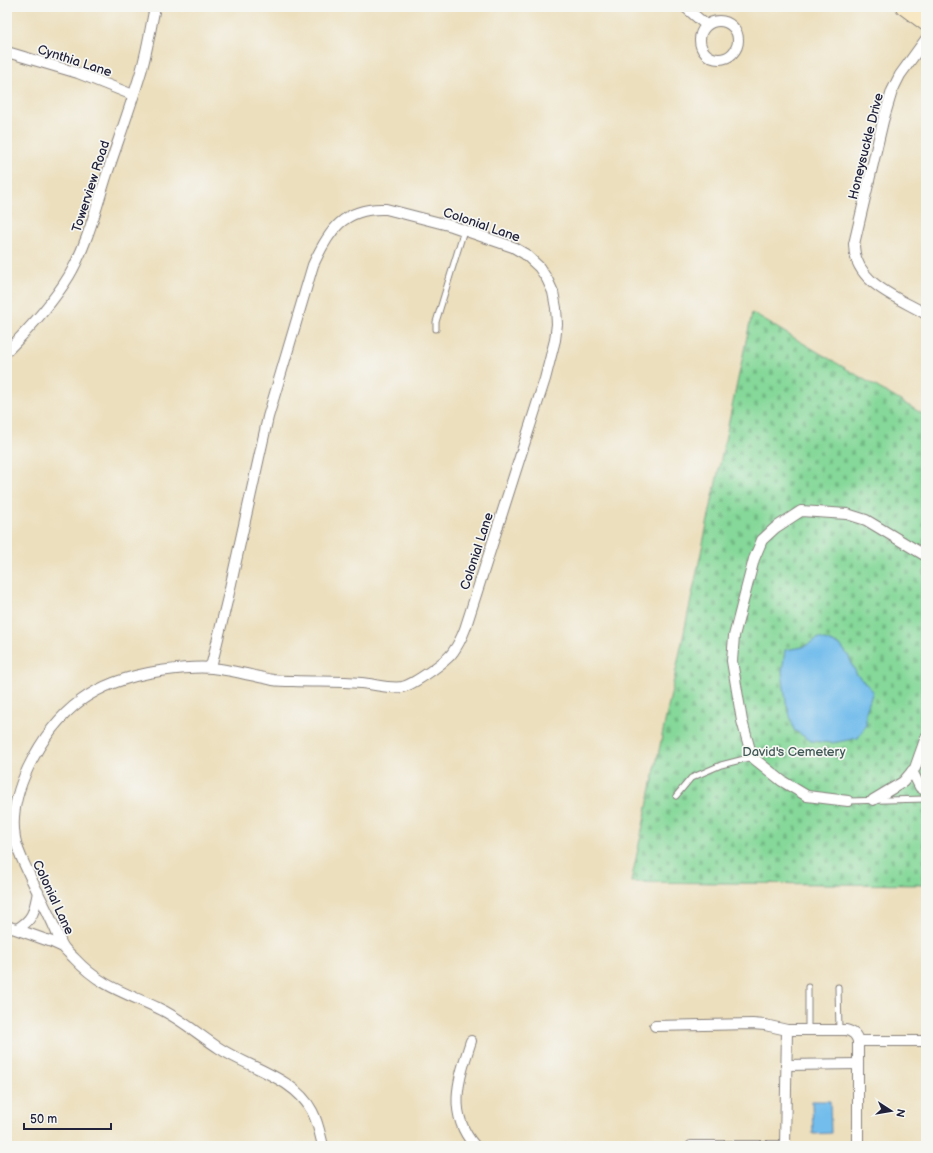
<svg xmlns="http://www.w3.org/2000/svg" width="933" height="1153" font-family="'Balsamiq Sans',sans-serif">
	<defs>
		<pattern id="cemetery-stones" width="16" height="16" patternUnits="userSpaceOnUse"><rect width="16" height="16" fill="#85d899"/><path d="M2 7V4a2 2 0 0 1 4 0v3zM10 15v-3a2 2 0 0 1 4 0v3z" fill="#73b985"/></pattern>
	</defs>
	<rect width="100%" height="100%" fill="#f6f6f2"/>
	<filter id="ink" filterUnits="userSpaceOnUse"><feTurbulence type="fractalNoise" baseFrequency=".025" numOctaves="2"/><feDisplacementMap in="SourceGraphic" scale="8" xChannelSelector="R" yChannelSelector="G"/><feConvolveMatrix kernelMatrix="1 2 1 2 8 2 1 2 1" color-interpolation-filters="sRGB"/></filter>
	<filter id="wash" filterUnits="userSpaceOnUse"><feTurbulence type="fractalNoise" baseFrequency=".012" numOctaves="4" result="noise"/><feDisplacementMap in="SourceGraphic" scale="16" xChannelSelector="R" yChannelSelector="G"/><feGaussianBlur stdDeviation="0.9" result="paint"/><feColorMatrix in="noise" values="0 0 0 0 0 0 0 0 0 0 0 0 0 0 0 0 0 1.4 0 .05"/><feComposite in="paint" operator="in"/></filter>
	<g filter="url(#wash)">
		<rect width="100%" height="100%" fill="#ecdfbd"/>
		<polygon fill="url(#cemetery-stones)" stroke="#547d6a" points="752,313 926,416 926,885 631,882"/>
		<g fill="#73bdec" stroke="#4a7094">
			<polygon points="819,638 841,646 849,657 857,675 873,691 866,712 866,725 858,738 832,743 811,741 794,730 786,702 782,672 785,650 803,647"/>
			<polygon points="812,1101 830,1101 831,1133 813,1134"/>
		</g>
	</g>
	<g filter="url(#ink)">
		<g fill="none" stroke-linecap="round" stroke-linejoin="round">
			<g stroke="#87807c" stroke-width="7">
				<g id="lane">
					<polyline points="436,329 436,322 464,230"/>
					<polyline points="676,796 691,778 721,765 752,757"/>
					<polyline points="848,801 926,799"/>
					<polyline points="808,987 808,1030"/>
					<polyline points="838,987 839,1030"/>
				</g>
			</g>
			<g stroke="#87807c" stroke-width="12">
				<g id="street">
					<polyline points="685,7 706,25"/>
					<circle cx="719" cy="40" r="19"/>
					<path d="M926 39 900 75 892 91 883 121 854 244C854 283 897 297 926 314"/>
					<polyline points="7,52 78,73 133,95"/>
					<path d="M7 351C30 328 52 304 69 276 87 245 96 208 107 174 118 141 130 108 140 75 147 53 150 30 155 7"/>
					<path d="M209 667 212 663 228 597 268 417 313 265C329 230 344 207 386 209L452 226 513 247 525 254 539 267 547 279 553 292 556 308 557 324 555 340 545 379 465 629C462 637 458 645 453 652 447 661 413 685 402 687 389 689 374 684 361 683 339 681 316 682 293 681 287 681 279 681 273 680 253 676 232 670 212 668 196 666 175 669 160 671 95 681 57 708 28 768 18 789 11 815 15 838 17 850 23 861 28 872 38 894 50 915 59 938 63 949 66 950 74 958 101 987 124 992 158 1008 180 1018 199 1035 219 1048 249 1068 294 1077 312 1111 318 1122 320 1134 323 1146"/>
					<polyline points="912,771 920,787 926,791"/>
					<polyline points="873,800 903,782 915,768 926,737"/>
					<polyline points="848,801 807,796 782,781 752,757 742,721 732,661 734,636 754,559 762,540 775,528 801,511 847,514 866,520 926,556"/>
					<polyline points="7,926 52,942 63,947"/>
					<path d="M17 929C34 919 34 911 38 892"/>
					<path d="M655 1026 752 1024 765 1025 787 1030H846C853 1032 856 1034 858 1041V1146"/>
					<path d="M471 1041C459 1078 446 1113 475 1146"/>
					<polyline points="858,1041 926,1041"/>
					<polyline points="786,1065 858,1064"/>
					<polyline points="691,1146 785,1146"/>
					<polyline points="785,1146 787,1030"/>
				</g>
			</g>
			<g stroke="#87807c" stroke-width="16">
				<polyline id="secondary" points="903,7 926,24"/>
			</g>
			<use href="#lane" stroke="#fff" stroke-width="5"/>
			<use href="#street" stroke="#fff" stroke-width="10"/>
			<use href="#secondary" stroke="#f8e8c3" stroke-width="14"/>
		</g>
	</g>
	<g text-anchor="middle" stroke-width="3.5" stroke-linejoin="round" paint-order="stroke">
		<g font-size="13" fill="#22223b" stroke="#f6f6f2">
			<text transform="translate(75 60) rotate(18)" y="5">Cynthia Lane</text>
			<text transform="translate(865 146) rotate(-76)" y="5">Honeysuckle Drive</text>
			<text transform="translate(90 186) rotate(-72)" y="5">Towerview Road</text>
			<text transform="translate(482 224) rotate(19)" y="5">Colonial Lane</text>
			<text transform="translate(476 551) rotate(-72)" y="5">Colonial Lane</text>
			<text transform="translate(54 897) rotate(65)" y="5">Colonial Lane</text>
		</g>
		<g font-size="13" fill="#405957" stroke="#f6f6f2">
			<text x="794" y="756">David's Cemetery</text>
		</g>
	</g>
	<rect width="933" height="1153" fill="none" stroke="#f6f6f2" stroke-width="24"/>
	<g transform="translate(891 1111) rotate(102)" stroke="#f6f6f2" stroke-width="3" paint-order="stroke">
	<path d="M0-3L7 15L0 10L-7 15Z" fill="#22223b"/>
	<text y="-6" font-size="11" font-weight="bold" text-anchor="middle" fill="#22223b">N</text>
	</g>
	<path d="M24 1123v6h87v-6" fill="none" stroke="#22223b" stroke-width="2"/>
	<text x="30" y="1123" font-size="12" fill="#22223b" stroke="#f6f6f2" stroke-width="3" paint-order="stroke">50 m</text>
</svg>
